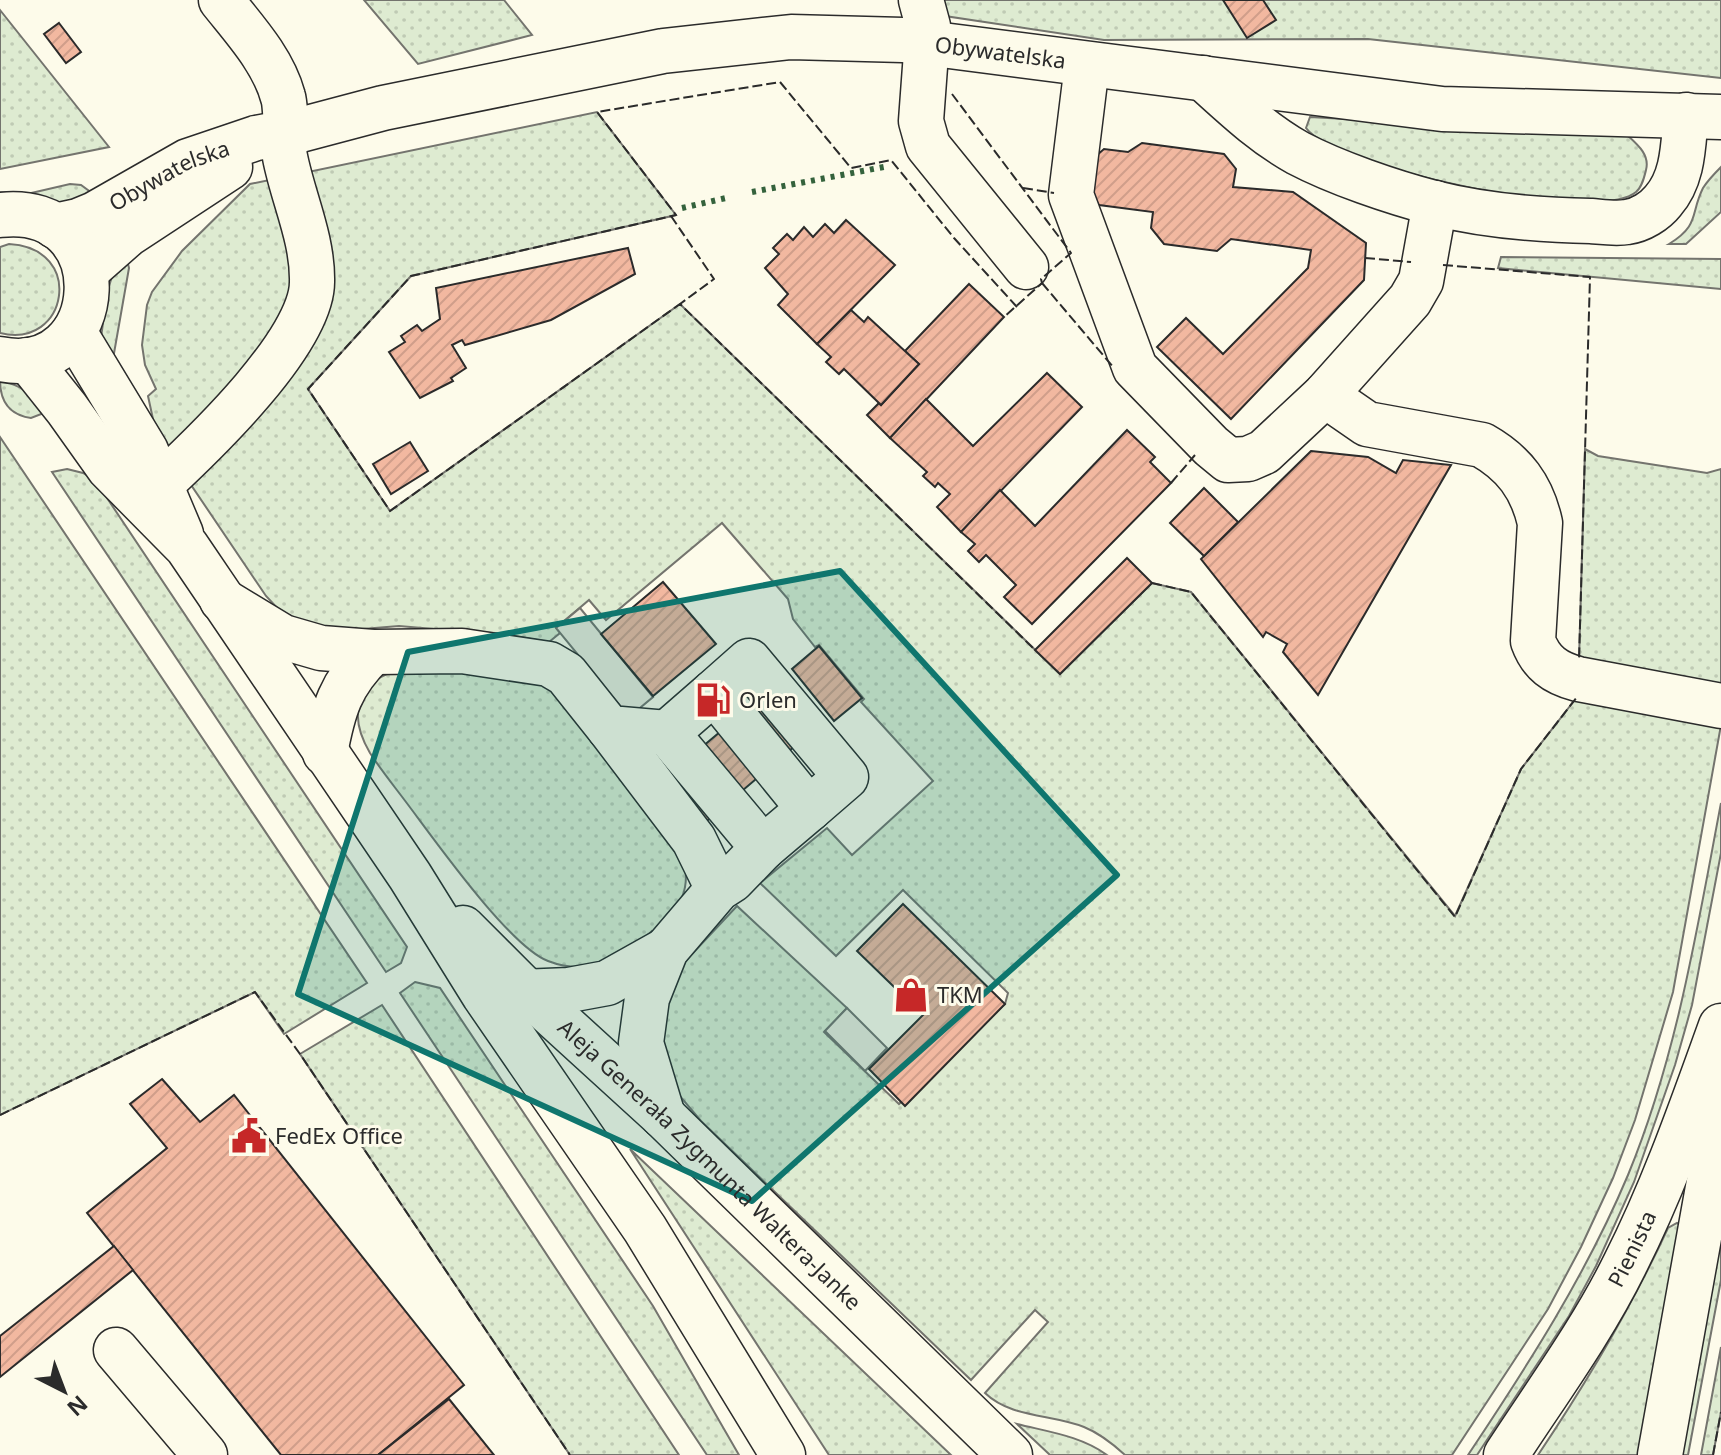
<svg xmlns="http://www.w3.org/2000/svg" width="1721" height="1455" font-family="'Noto Sans',sans-serif">
	<defs>
		<pattern id="grass-dots" width="8" height="8" patternUnits="userSpaceOnUse" patternTransform="scale(2)"><rect width="8" height="8" fill="#deebd1"/><path d="M2 2h.1M6 6h.1" fill="none" stroke="#bfcab4" stroke-width="1.8" stroke-linecap="round"/></pattern>
		<pattern id="building-hatch" width="6" height="6" patternUnits="userSpaceOnUse" patternTransform="scale(2)"><rect width="6" height="6" fill="#f2b8a0"/><path d="M-1 1l2-2M0 6l6-6M5 7l2-2" fill="none" stroke="#d09e8a"/></pattern>
	</defs>
	<rect width="100%" height="100%" fill="#fdfbea"/>
	<g fill="url(#grass-dots)" stroke="#74746e" stroke-width="2">
		<polygon points="364,0 504,0 532,35 418,64"/>
		<polygon points="942,0 1721,0 1721,78 1368,39 1104,40 945,16"/>
		<polygon points="0,10 109,147 0,169"/>
		<path d="M597 112 676 215 411 276 308 389 390 511 680 304 1060 674 1152 583 1191 592 1455 916 1521 769 1577 697 1721 725 1673 992 1635 1120 1613 1178 1581 1247 1548 1309 1452 1455H1125C1113 1444 1099 1433 1084 1427 1051 1414 1011 1418 985 1393L1048 1322 1035 1310 971 1380 701 1121 673 1088 656 1033 678 969 737 906 847 1008 824 1032 899 1104 1005 1004 1008 993 903 890 836 956 760 883 827 828 852 855 933 781 861 702 864 699 819 645 815 647 793 619 788 599 722 523 606 620 589 600 556 628 560 633 549 642 497 633 433 632V629L399 626 326 632 280 611 266 596 156 433 148 396 156 389 145 365 142 345 147 305 152 292 182 251 250 184Z"/>
		<path d="M1310 117 1627 135C1638 145 1650 155 1646 170 1644 178 1642 187 1636 192 1597 225 1335 167 1306 128Z"/>
		<path d="M1721 167V212L1686 244H1669C1700 225 1690 214 1703 188 1708 180 1715 173 1721 167Z"/>
		<polygon points="70,184 81,185 96,196 57,205 14,197"/>
		<path d="M9 244C86 248 68 350 0 333V247Z"/>
		<polygon points="1501,257 1721,259 1721,289 1498,268"/>
		<polygon points="127,260 129,268 113,359 100,345 107,293 113,273"/>
		<path d="M0 380C21 386 35 394 49 411L31 418C9 415 0 401 0 380Z"/>
		<polygon points="0,437 367,983 284,1034 255,992 0,1115"/>
		<polygon points="1585,449 1598,456 1707,473 1721,469 1721,687 1579,660"/>
		<polygon points="67,469 83,473 95,480 407,947 401,963 386,972 52,472"/>
		<path d="M408 668 536 677 573 703 685 863C690 898 676 908 656 934L652 931C623 959 589 977 548 961 509 946 434 839 406 802 394 786 381 770 370 753 363 741 357 727 358 713 360 685 383 672 408 668Z"/>
		<path d="M1721 803V853L1692 1005 1675 1065 1634 1182 1596 1266 1569 1316 1477 1455H1468C1528 1365 1586 1275 1628 1175 1677 1056 1697 929 1721 803Z"/>
		<polygon points="415,982 440,988 653,1306 739,1455 707,1455 400,993"/>
		<polygon points="382,1005 679,1455 570,1455 300,1054"/>
		<polygon points="630,1149 951,1455 829,1455"/>
		<path d="M1677 1223 1681 1225 1641 1455H1538C1587 1382 1631 1308 1668 1228Z"/>
		<polygon points="1721,1230 1721,1280 1688,1455 1678,1455"/>
		<polygon points="1721,1347 1721,1412 1713,1455 1701,1455"/>
		<path d="M1017 1424C1049 1432 1081 1436 1107 1455H1050Z"/>
	</g>
	<g fill="#eceadb" stroke="#74746e" stroke-width="2">
		<polygon points="580,608 653,697 629,717 556,628"/>
		<polygon points="847,1008 887,1048 865,1071 825,1031"/>
	</g>
	<g fill="url(#building-hatch)" stroke="#2b2b2b" stroke-width="2">
		<polygon points="1223,0 1263,0 1276,20 1247,38"/>
		<polygon points="59,23 81,52 66,63 44,34"/>
		<polygon points="1142,143 1224,154 1236,169 1233,187 1293,192 1366,243 1364,280 1231,419 1157,347 1186,318 1223,354 1308,268 1311,250 1231,239 1217,251 1164,244 1151,228 1153,212 1099,205 1091,194 1096,156 1104,149 1128,152"/>
		<polygon points="846,220 895,265 817,344 778,305 788,294 765,268 779,254 773,248 787,234 793,240 804,227 813,237 825,224 834,233"/>
		<polygon points="628,248 635,274 551,320 465,345 462,340 452,345 466,368 451,378 453,381 420,398 389,352 405,342 401,336 417,325 422,331 440,319 436,288"/>
		<polygon points="969,284 1004,317 890,438 867,415 879,403 881,405 919,364 905,351"/>
		<polygon points="851,310 864,322 868,317 919,364 881,405 844,369 839,374 826,362 831,357 817,344"/>
		<polygon points="1047,373 1082,407 961,532 937,507 950,494 938,483 935,487 923,476 927,472 890,438 926,399 973,446"/>
		<polygon points="1127,430 1155,457 1150,462 1171,483 1032,624 1004,597 1016,585 986,555 979,562 968,551 975,544 961,532 1000,490 1035,526"/>
		<polygon points="410,442 428,471 391,494 373,464"/>
		<polygon points="1311,451 1368,457 1396,473 1403,460 1451,465 1318,695 1283,652 1287,644 1266,632 1263,637 1201,559"/>
		<polygon points="1204,488 1238,522 1204,556 1170,523"/>
		<polygon points="1127,558 1152,583 1060,674 1035,650"/>
		<polygon points="663,582 716,644 653,696 601,634"/>
		<polygon points="819,646 862,698 834,721 792,669"/>
		<polygon points="764,695 802,740 703,824 665,778"/>
		<polygon points="903,904 1005,1004 905,1106 869,1069 923,1015 857,951"/>
		<polygon points="162,1079 200,1122 234,1095 464,1385 378,1455 281,1455 87,1213 167,1148 130,1104"/>
		<polygon points="114,1246 133,1270 0,1377 0,1336"/>
		<polygon points="449,1399 494,1455 378,1455"/>
	</g>
	<g fill="none" stroke-linecap="round" stroke-linejoin="round">
		<g stroke="#2b2b2b" stroke-width="47">
			<g id="minor">
				<polyline points="921,0 928,26 921,121 928,146 1026,267"/>
				<polyline points="1087,65 1071,195 1135,368 1211,446 1228,460 1248,459 1264,452 1325,395 1410,300 1421,281 1435,203"/>
				<path d="M1203 78C1233 105 1262 133 1298 153 1336 173 1392 192 1434 203 1485 216 1539 220 1591 221 1603 222 1616 224 1627 222 1641 220 1655 211 1663 201 1684 177 1683 144 1686 115"/>
				<path id="s1" d="M55 226 78 221 95 214 188 161 256 138 300 130 383 108 663 51 791 37 903 40 1442 109 1721 117"/>
				<polyline points="86,271 128,234 230,167"/>
				<path d="M1325 395 1367 424 1482 445C1514 463 1532 487 1540 523L1533 641C1541 663 1555 673 1578 679L1721 706"/>
				<path d="M162 483C205 443 312 341 312 282 313 239 293 198 285 157 283 149 287 141 286 133 286 126 285 103 283 97 273 60 244 29 221 0"/>
				<polyline points="222,600 283,637 321,648 373,652 462,651 549,664 566,674 609,728 667,733 763,848 732,880 718,889 666,950 647,998 641,1043 663,1116"/>
				<polyline points="714,692 749,661 846,777 809,809"/>
				<polyline points="609,728 694,840 718,889"/>
				<polyline points="667,733 714,692 809,809 763,848"/>
				<path d="M325 753C333 710 340 684 373 652"/>
				<polyline points="498,993 569,990 607,983 666,950"/>
				<polyline points="116,1350 205,1455"/>
				<path id="s2" d="M1506 1455C1547 1392 1592 1331 1625 1264 1664 1187 1692 1106 1721 1026"/>
				<polyline points="1660,1455 1719,1126 1721,1082"/>
			</g>
		</g>
		<g stroke="#2b2b2b" stroke-width="47">
			<g id="major">
				<path d="M0 215C121 201 110 381 0 359"/>
				<polyline points="74,332 146,451 181,534"/>
				<polyline points="28,360 67,409 109,468 187,547 410,876 484,995 645,1229 783,1455"/>
				<path id="s3" d="M463 928 526 991 663 1116 1010 1455"/>
			</g>
		</g>
		<use href="#minor" stroke="#fdfbea" stroke-width="44"/>
		<use href="#major" stroke="#fdfbea" stroke-width="44"/>
		<g stroke="#34623c" stroke-width="6" stroke-dasharray="4 6" stroke-linecap="butt">
			<polyline points="752,192 884,167"/>
			<polyline points="682,208 726,198"/>
		</g>
		<g stroke="#2b2b2b" stroke-width="2" stroke-dasharray="10 4" stroke-linecap="butt">
			<polyline points="952,94 1071,253 1041,279 1042,283 1004,317"/>
			<polyline points="1023,188 1054,193"/>
			<polyline points="671,216 714,279 680,304"/>
			<polyline points="1365,258 1411,262"/>
			<polyline points="1443,265 1590,277 1579,661"/>
			<polyline points="1042,283 1114,368"/>
			<polyline points="1017,307 954,238 891,160 851,168 780,82 597,112 676,215 411,276 308,389 390,511 680,304 1035,650"/>
			<polyline points="1171,483 1195,455"/>
			<polyline points="1152,583 1191,592 1455,917 1521,769 1577,697"/>
			<polyline points="0,1115 255,992 300,1054 570,1455"/>
			<polyline points="1713,1455 1721,1412"/>
		</g>
	</g>
	<path fill="#0f766e" fill-opacity="0.2" stroke="#0f766e" stroke-width="6" stroke-linejoin="round" d="M840 571 1117 875 752 1201 298 994 408 652Z"/>
	<defs>
		<g id="fuel-bare" transform="scale(2.76)"><path d="M-5.5-6h7V0h2V4h1.3V-2.5L3-4.5l.8-.8L6-3V5H2.5V1h-1V6h-7ZM-4.2-4.7v3.2H.2V-4.7Z" fill="#c62828" stroke="#fdfbea" stroke-width="2.5" paint-order="stroke"/></g>
		<g id="shop-bare" transform="scale(2.76)"><path d="M-5-2.5h2.3a2.7 3.5 0 0 1 5.4 0H5L5.5 6h-11ZM-1.5-2.5h3a1.5 2.3 0 0 0-3 0Z" fill="#c62828" stroke="#fdfbea" stroke-width="2.5" paint-order="stroke"/></g>
		<g id="civic-bare" transform="scale(2.76)"><path d="M-.6-6.5H3V-4.5H.6V-3L4-1V1h2V6H-6V1h2V-1L-.6-3ZM-1.2 2.5V6h2.4V2.5Z" fill="#c62828" stroke="#fdfbea" stroke-width="2.5" paint-order="stroke"/></g>
	</defs>
	<g fill-rule="evenodd">
		<use href="#fuel-bare" x="713" y="700"/>
		<use href="#shop-bare" x="911" y="995"/>
		<use href="#civic-bare" x="249" y="1136"/>
	</g>
	<g text-anchor="middle" stroke-width="6" stroke-linejoin="round" paint-order="stroke">
		<g font-size="22" fill="#2b2b2b" stroke="#fdfbea">
			<text dy="8" stroke="none"><textPath href="#s1" startOffset="976">Obywatelska</textPath></text>
			<text dy="8" stroke="none"><textPath href="#s1" startOffset="126">Obywatelska</textPath></text>
			<text dy="8" stroke="none"><textPath href="#s3" startOffset="342">Aleja Generała Zygmunta Waltera-Janke</textPath></text>
			<text dy="8" stroke="none"><textPath href="#s2" startOffset="242">Pienista</textPath></text>
		</g>
		<g font-size="22" fill="#2b2b2b" stroke="#fdfbea" text-anchor="start">
			<text x="739" y="708">Orlen</text>
			<text x="937" y="1003">TKM</text>
			<text x="275" y="1144">FedEx Office</text>
		</g>
	</g>
	<g transform="translate(64 1391) rotate(138)" stroke="#fdfbea" stroke-width="6" paint-order="stroke">
	<path d="M0-6L14 30L0 20L-14 30Z" fill="#2b2b2b"/>
	<text y="-12" font-size="22" font-weight="bold" text-anchor="middle" fill="#2b2b2b">N</text>
	</g>
</svg>
